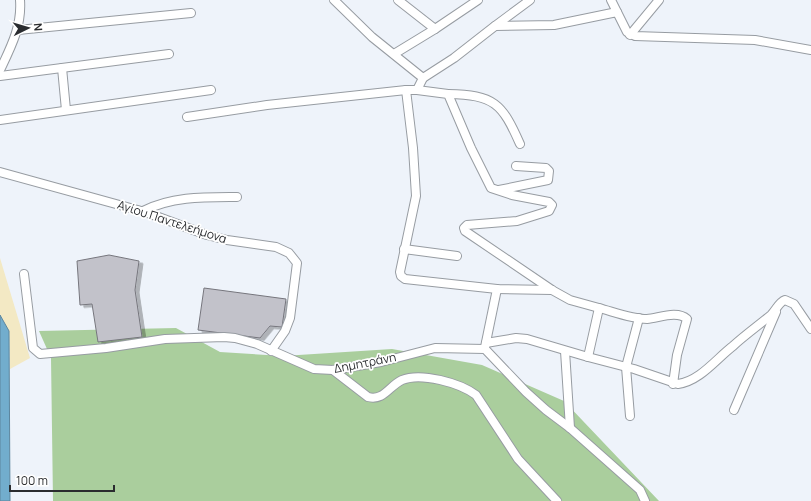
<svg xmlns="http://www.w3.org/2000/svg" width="811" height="501" font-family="Manrope,sans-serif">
	<defs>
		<filter id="shadow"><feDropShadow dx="4" dy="2.5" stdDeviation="0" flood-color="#0004"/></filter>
	</defs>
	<rect width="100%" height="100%" fill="#eef3fa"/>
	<polygon fill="#aace9d" points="176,328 220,352 283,356 392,349 482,365 564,401 659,501 53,501 51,358 39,331"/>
	<polygon fill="#f3e9c4" points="0,258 30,358 10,369 9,331 0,315"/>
	<polygon fill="#72adcd" stroke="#5c869e" points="0,315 9,331 10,501 0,501"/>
	<g fill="#c2c2ca" stroke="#76767d" filter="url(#shadow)">
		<polygon points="109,255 139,261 135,290 142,337 98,342 92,304 80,305 77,261"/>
		<polygon points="204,288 286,299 282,327 270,326 260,338 198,330"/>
	</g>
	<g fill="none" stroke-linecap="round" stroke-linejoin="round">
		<g stroke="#979ca2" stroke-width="10">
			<g id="minor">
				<path d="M334 0 372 37 423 78 417 90 448 94 471 148 491 188 512 195 549 202 552 205 549 211 517 221 467 225 464 228 465 231 552 290 570 300 599 308 588 357 634 369 678 384C700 381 716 359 733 346 745 335 759 325 771 315 776 310 779 302 785 300L794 304 811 329"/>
				<polyline points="611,0 617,12"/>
				<polyline points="495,26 530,0"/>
				<polyline points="435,29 478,0"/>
				<polyline points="18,30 191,13"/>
				<polyline points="630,35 659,0"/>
				<polyline points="394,54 435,29 398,0"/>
				<polyline points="62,68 66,110"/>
				<path d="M0 70C11 47 22 26 20 0"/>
				<polyline points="0,76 169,54"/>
				<polyline points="423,78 454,58 495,26 554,25 617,12 627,32 635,36 755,40 811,50"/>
				<polyline points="417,90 406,90 413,148 416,196 400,272 401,276 405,279 497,289 552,290"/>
				<path d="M448 94C494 95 502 103 520 144"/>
				<polyline points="187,117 267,105 406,90"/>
				<polyline points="0,120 211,90"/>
				<polyline points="0,172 145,212 207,235 227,240 276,247 289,253 297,263 290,318 285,331 271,351"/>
				<polyline points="499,190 548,180 549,171 546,168 516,166"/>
				<path d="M143 211C172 196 205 197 237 197"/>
				<polyline points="404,249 457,256"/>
				<polyline points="24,274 33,348 40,354 106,348 165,339 224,337 235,338 257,344 314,369 333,370 381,362 435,348 485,349 526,392 546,410 570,428 640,490 645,501"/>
				<path d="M599 308C614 312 632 319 647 319 659 318 677 310 687 319L677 355 673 384"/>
				<polyline points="486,343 516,338 527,339 588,357"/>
				<polyline points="485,347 497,289"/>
				<polyline points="565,351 570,428"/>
				<path d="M333 370 368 397C384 401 389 386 402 380 421 372 460 383 476 395L518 459 557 501"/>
				<polyline points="734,410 776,312"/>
				<polyline points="630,416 626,367 639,318"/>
			</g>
		</g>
		<use href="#minor" stroke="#fff" stroke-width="8"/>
	</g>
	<g text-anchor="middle" stroke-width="3.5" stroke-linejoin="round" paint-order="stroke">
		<g font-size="12" fill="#2a2c2f" stroke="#fff">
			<text transform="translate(172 222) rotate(18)" y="4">Αγίου Παντελεήμονα</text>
			<text transform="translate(365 363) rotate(-11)" y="4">Δημητράνη</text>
		</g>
	</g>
	<g transform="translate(28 28) rotate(85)" stroke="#ffffff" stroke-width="3" paint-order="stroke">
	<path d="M0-3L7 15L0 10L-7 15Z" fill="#2a2c2f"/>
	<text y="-6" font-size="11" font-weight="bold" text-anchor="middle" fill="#2a2c2f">N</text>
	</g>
	<path d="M10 485v6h104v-6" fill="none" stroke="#2a2c2f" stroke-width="2"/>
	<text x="16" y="485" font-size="12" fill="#2a2c2f" stroke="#ffffff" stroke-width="3" paint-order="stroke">100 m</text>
</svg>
